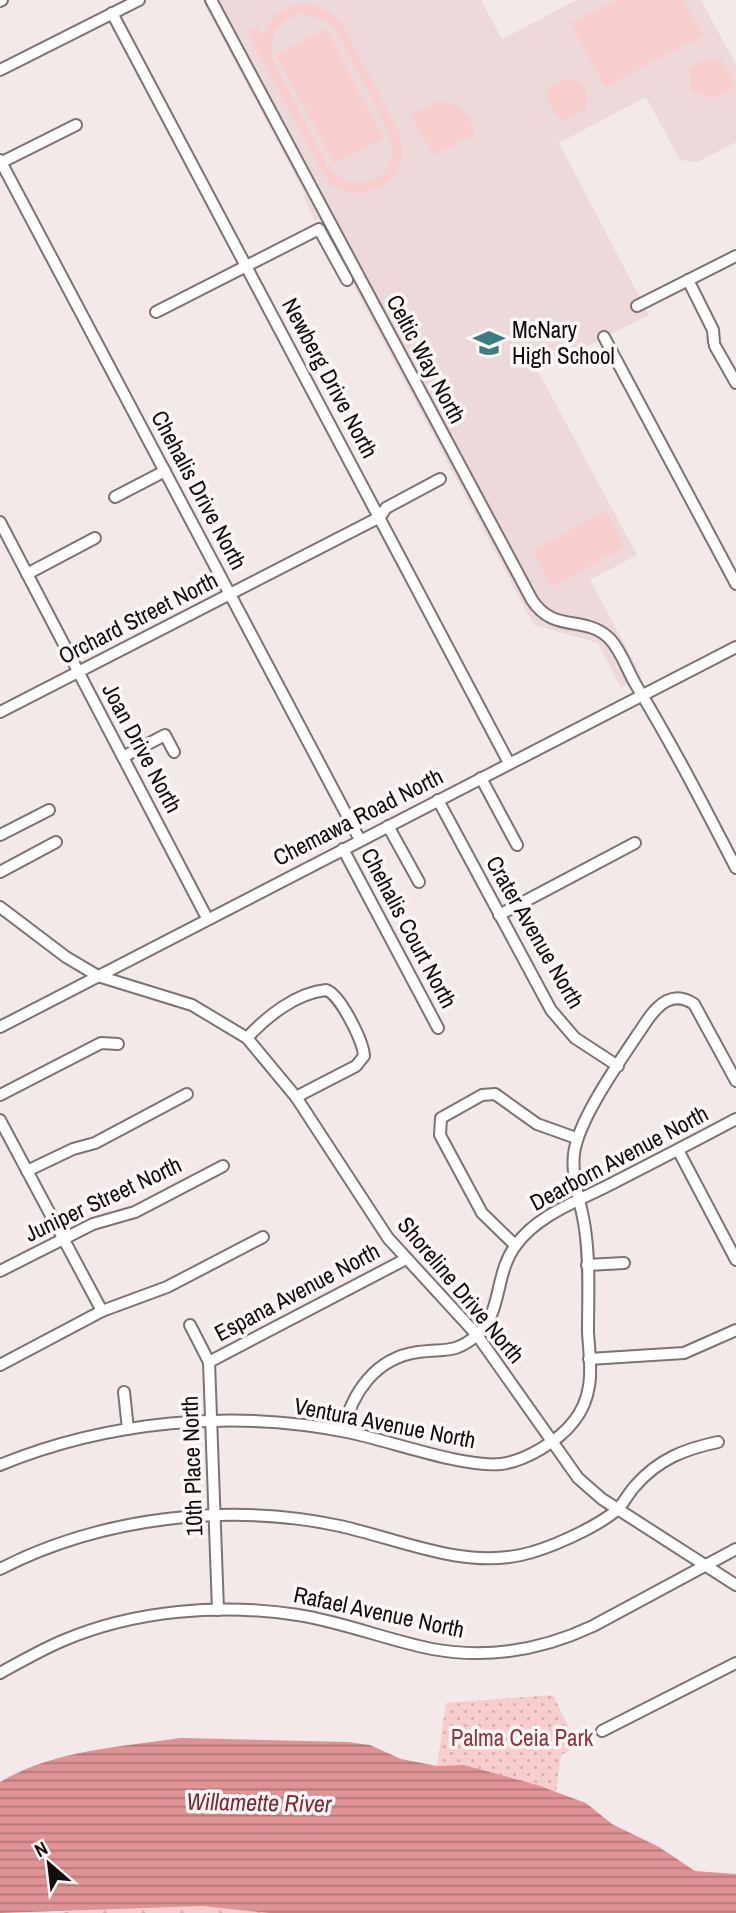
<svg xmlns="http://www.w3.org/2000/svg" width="736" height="1913" font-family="'Archivo Narrow',sans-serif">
	<defs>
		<pattern id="forest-firs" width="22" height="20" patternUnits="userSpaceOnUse" patternTransform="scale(1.75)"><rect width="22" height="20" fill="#f7cecd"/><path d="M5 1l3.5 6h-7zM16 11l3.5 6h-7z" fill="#d3b0af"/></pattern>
		<pattern id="park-dots" width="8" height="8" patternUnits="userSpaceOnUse" patternTransform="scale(1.75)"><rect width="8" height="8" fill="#f7cecd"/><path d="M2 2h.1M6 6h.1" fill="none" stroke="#d3b0af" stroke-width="1.8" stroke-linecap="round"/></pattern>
		<pattern id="water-rules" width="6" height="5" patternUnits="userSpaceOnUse" patternTransform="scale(1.75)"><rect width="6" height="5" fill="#df9394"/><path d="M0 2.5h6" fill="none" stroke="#b37677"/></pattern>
	</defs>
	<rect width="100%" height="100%" fill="#f4e9e9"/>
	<polygon fill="#edd9d9" points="202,0 481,0 502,39 577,0 701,0 736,65 736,142 697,162 680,160 646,97 559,143 649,315 538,371 637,555 590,580 642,677 621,688 598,643 534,625 318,219 314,221 304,197 305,194"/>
	<polygon fill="url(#forest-firs)" points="202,1906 269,1913 56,1913 97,1908"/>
	<polygon fill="url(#park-dots)" points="553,1695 578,1746 561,1755 556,1792 464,1765 437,1766 446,1703"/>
	<g fill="#f7cecd" fill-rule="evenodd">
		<polygon points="615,0 684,0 703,36 605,87 571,23"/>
		<path d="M305 4C322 6 331 11 342 24L399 132C414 177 366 211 329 183L247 32 257 27 263 37C269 15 284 6 305 4ZM303 14 326 20 335 29C347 52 391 127 393 148 395 174 369 186 347 182L328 167 272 57C268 33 281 18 303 14Z"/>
		<polygon points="326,29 383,139 334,164 277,54"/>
		<path d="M714 58 721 59 734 84C724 100 703 102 691 88L690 70 706 59Z"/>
		<path d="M567 78C584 81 591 93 585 110L565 120 557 117 547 97 549 89Z"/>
		<path d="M437 102C459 102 470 113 474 135L437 154H433L411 115Z"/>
		<polygon points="605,511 624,548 552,586 533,550"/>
	</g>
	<path fill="url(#water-rules)" d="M181 1738 348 1742 370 1745 401 1759 437 1766 464 1765 537 1785 586 1803 612 1824 659 1847 695 1871 736 1874V1913H269L202 1906 0 1913V1782C53 1750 121 1747 181 1738Z"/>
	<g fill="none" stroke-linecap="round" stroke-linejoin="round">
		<g stroke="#7c7372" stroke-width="14">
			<g id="minor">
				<path d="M211 0 532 600C554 634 585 614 610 639 622 652 627 670 636 685 672 744 704 806 736 868"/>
				<polyline points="0,1 2,0"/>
				<polyline points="112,13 509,763"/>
				<polyline points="0,70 139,0"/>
				<polyline points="0,160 360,840"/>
				<polyline points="0,163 76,125"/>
				<polyline points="688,280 713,330 714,342"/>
				<polyline points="637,306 736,256"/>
				<polyline points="156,312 319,229 347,280"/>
				<polyline points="604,337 736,584"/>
				<polyline points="715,346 736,383"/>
				<polyline points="115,497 165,471"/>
				<polyline points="0,522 207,918"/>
				<polyline points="27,574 95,538"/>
				<polyline points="0,712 380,517 386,508 440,479"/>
				<polyline points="123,757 165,735 174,752"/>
				<polyline points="481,778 517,845"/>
				<polyline points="438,800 551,1010 575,1038 618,1066"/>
				<polyline points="388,826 419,882"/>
				<polyline points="0,835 49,810"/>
				<polyline points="343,849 438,1028"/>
				<polyline points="0,872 56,842"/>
				<polyline points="0,907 66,957 98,976 192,1005 247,1038 296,1097 388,1238 477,1335 578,1478 602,1499 736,1585"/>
				<polyline points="499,915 635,843"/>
				<polyline points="0,1027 736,647"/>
				<path d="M247 1038C266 1017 296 993 326 990 340 994 363 1041 364 1056L356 1066 296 1097"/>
				<polyline points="0,1095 101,1043 118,1044"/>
				<polyline points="0,1120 102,1311"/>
				<polyline points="678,1150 736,1260"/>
				<polyline points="27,1171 73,1149 95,1143 187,1094"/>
				<polyline points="515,1245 482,1213 440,1135 441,1118 482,1095 495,1094 537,1124 576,1138"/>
				<polyline points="587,1265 624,1263"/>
				<polyline points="0,1271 93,1224 135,1212 223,1166"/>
				<polyline points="190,1325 209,1362 218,1610"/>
				<polyline points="589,1359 684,1353 736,1330"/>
				<polyline points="209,1362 406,1259"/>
				<polyline points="0,1365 102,1311 167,1287 263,1237"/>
				<polyline points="124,1392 128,1429"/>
				<path d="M343 1431C352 1393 375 1358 418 1352 444 1348 454 1355 477 1335 503 1312 494 1274 516 1245 538 1214 581 1200 613 1183 654 1162 695 1141 736 1119"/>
				<path d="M0 1465C107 1421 233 1409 347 1432 388 1440 463 1468 501 1464 525 1461 559 1441 574 1421 582 1411 587 1399 589 1386 592 1369 589 1350 588 1332 588 1298 590 1263 585 1229 582 1204 571 1180 574 1154 578 1118 625 1054 646 1022 658 1004 673 990 694 1004L736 1081"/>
				<path d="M0 1569C101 1517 230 1502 340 1526 399 1539 460 1568 521 1555 549 1549 595 1528 617 1510 624 1503 629 1492 636 1485 659 1459 685 1449 718 1442"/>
				<path d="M0 1673C20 1662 41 1650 62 1641 134 1610 221 1603 298 1615 343 1622 387 1640 432 1649 487 1659 542 1650 593 1626L736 1549"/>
				<polyline points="602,1731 736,1663"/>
			</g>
		</g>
		<use href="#minor" stroke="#fff" stroke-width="10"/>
	</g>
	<defs>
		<g id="school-bare" transform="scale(2.415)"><path d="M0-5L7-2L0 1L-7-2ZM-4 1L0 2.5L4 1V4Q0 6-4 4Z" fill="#378082" stroke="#fef7f7" stroke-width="2.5" paint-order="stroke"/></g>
	</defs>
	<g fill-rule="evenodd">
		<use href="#school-bare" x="489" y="343"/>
	</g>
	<g text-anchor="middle" stroke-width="7" stroke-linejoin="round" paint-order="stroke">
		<g font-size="23" fill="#120e0e" stroke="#fef7f7" text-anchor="start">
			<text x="512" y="338">McNary<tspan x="512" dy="26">High School</tspan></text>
		</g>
		<g font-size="23" fill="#120e0e" stroke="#fef7f7">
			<text transform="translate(426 359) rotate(62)" y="8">Celtic Way North</text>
			<text transform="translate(330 378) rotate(62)" y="8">Newberg Drive North</text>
			<text transform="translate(199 490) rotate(62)" y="8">Chehalis Drive North</text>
			<text transform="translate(138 618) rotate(-27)" y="8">Orchard Street North</text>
			<text transform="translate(142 748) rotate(62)" y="8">Joan Drive North</text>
			<text transform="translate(358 817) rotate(-27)" y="8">Chemawa Road North</text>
			<text transform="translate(409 928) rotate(62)" y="8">Chehalis Court North</text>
			<text transform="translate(535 932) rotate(60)" y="8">Crater Avenue North</text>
			<text transform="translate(619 1158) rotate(-28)" y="8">Dearborn Avenue North</text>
			<text transform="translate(103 1199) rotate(-25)" y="8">Juniper Street North</text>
			<text transform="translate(461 1290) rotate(50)" y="8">Shoreline Drive North</text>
			<text transform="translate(297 1292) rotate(-28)" y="8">Espana Avenue North</text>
			<text transform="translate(385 1423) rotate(11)" y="8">Ventura Avenue North</text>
			<text transform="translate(192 1466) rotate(-92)" y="8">10th Place North</text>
			<text transform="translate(379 1612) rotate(12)" y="8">Rafael Avenue North</text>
		</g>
		<g font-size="23" fill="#8f353c" stroke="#fef7f7">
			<text x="522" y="1746">Palma Ceia Park</text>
		</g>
		<g font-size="24" font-style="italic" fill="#812931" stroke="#fef7f7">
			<text transform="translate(259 1803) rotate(1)" y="8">Willamette River</text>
		</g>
	</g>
	<g transform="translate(49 1864) rotate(332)" stroke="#fef7f7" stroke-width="5" paint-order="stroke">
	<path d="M0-5L12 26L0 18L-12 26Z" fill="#120e0e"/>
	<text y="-10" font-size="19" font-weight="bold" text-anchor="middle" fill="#120e0e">N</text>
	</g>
</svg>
